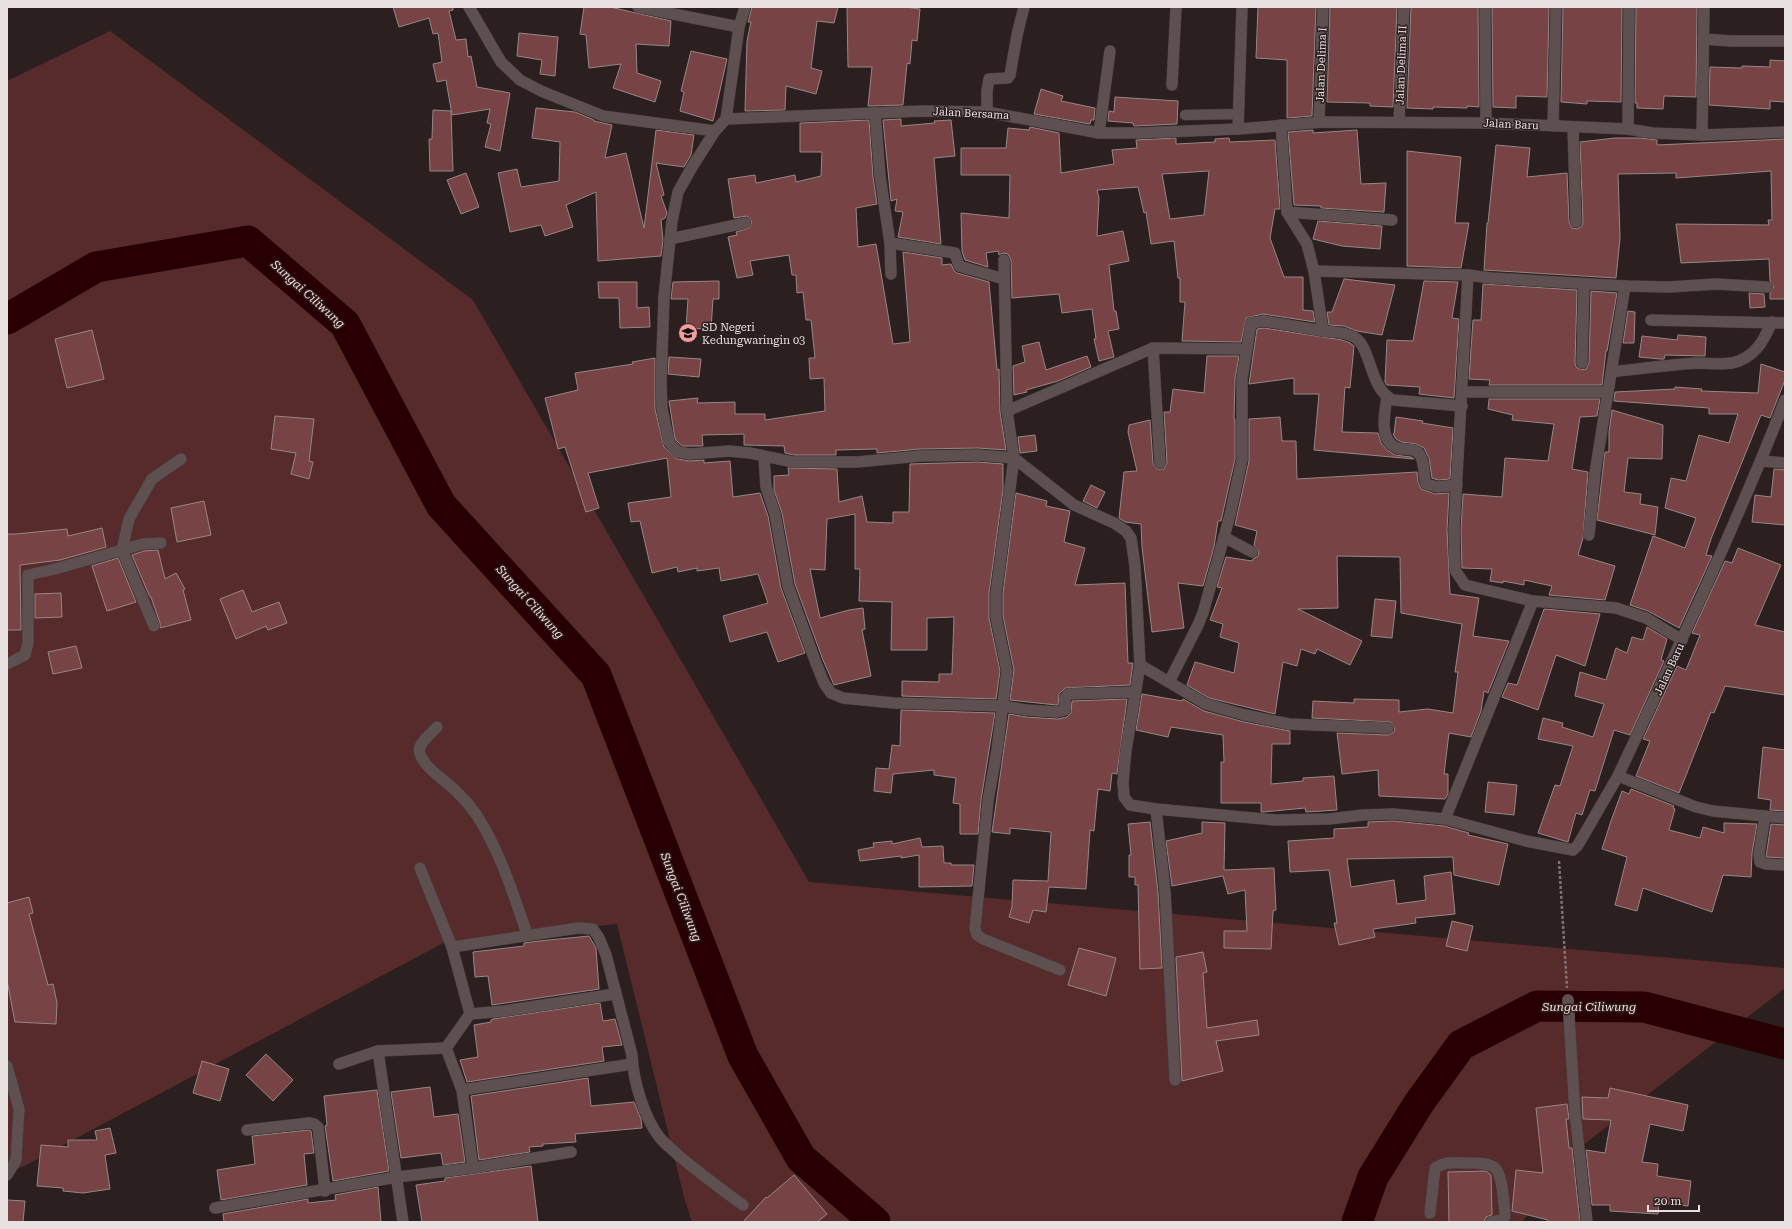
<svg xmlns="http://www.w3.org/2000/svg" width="1792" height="1229" font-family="'Roboto Serif',serif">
	<rect width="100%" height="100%" fill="#2b1f1f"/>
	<polygon fill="#572b2c" points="110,31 473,300 809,882 1785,968 1785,988 1578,1149 1522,1222 692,1222 684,1197 617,924 447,941 7,1175 7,81"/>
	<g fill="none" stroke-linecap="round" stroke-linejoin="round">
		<g stroke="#280003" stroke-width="31">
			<polyline points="7,319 96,267 248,241 345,324 441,505 596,675 743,1056 801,1158 875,1222"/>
			<polyline points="1357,1222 1373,1177 1419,1103 1461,1045 1537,1006 1644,1007 1785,1044"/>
		</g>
	</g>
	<g fill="#784344" stroke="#968787" fill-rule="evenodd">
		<polygon points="393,7 453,7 453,10 449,11 456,40 466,39 468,57 471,56 477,87 510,93 500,151 485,147 491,124 487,123 490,109 452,115 446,80 437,82 433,64 442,62 438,33 433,34 429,18 399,27"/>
		<polygon points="584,7 610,7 671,21 669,46 636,44 637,73 661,81 655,102 613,88 621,64 589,68 586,35 580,34"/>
		<polygon points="752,7 838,7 834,23 817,21 811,68 822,71 816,94 786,86 785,110 745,111 747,41 751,22 748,22"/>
		<polygon points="847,7 905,7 920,9 917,41 912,40 910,64 907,63 903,105 868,106 872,67 848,67"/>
		<polygon points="1258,7 1316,7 1312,116 1287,118 1287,60 1256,58"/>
		<polygon points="1330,7 1397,7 1393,107 1370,106 1370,103 1327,102"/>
		<polygon points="1411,7 1478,7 1479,107 1467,106 1467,108 1433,107 1433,109 1407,108"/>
		<polygon points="1492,7 1549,7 1547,97 1516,96 1516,108 1493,107"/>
		<polygon points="1563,7 1622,7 1621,102 1587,101 1587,104 1561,102"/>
		<polygon points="1636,7 1697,7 1696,97 1664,96 1663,109 1637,108 1637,103 1635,103"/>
		<polygon points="519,33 558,37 555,76 540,74 542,60 517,56"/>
		<polygon points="691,51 727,59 713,121 680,111 684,92 681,91"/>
		<polygon points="1770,60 1785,61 1785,102 1770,101 1770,109 1709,105 1710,67 1742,68 1742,66 1770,67"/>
		<polygon points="1041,89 1063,96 1061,101 1095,108 1094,120 1091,120 1090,124 1034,114"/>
		<polygon points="1115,97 1178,101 1177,124 1134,126 1133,123 1108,121 1109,111 1114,112"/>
		<polygon points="536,108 575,112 594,120 594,121 612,125 605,158 626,153 644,228 656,130 694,135 691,155 684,167 656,163 664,195 661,196 667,213 665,218 661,220 663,240 661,256 598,261 596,192 566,205 573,227 545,236 541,225 510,232 498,173 517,169 521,187 559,181 560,142 532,138"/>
		<polygon points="433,110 451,111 453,171 430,171 429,139 432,139"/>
		<polygon points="901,119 901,126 935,123 934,121 951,120 955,156 934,158 941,244 898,237 903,212 895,211 897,199 891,201 883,120"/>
		<polygon points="869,120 873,177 877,204 856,208 858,247 876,244 893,344 910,342 903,252 942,258 942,265 951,264 954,271 957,273 989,282 997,370 999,369 1000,412 1006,450 978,448 920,449 877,453 877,449 836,450 836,455 794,455 785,453 784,446 744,445 744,434 702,435 703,446 682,446 675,439 669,401 698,398 697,403 735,402 735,414 765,414 765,420 825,411 824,378 810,379 809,358 815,358 811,320 806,320 803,292 797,293 796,275 792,275 789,255 750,261 753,275 737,278 728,237 737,235 736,232 749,228 752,222 747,216 734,218 728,179 755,175 756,183 795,175 796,182 821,176 822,152 800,152 800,123"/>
		<path d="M1030 127 1059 133 1061 173 1114 164 1112 150 1137 148 1136 140 1176 138V144L1215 142V139L1229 138 1230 142 1275 140 1280 209H1275L1270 238 1284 277H1303V310L1313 311 1315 322 1263 314 1246 318 1241 342 1182 341 1185 302H1180V278H1178L1174 241 1151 244 1146 212 1144 213 1138 187 1097 190 1099 198 1097 236 1123 231 1129 261 1109 265 1114 311H1116L1119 329 1108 331 1114 357 1099 361 1094 339H1096L1092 309 1062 313 1059 294 1012 298 1011 260 1008 254 1003 253 999 255 998 251 986 253 988 267 965 260 962 251 961 213 1009 218 1010 175H961V148H1006L1008 128 1029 130ZM1209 171 1204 215 1170 219 1162 174Z"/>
		<polygon points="1313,130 1313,133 1357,130 1361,184 1386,183 1384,212 1321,208 1321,206 1294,205 1288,132"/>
		<polygon points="1615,138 1640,138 1657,140 1657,145 1785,139 1785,299 1770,299 1770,293 1774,287 1770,281 1769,259 1681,263 1676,224 1769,225 1768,220 1772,220 1771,171 1676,178 1676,173 1618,174 1620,238 1616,278 1484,270 1487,223 1488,223 1496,145 1530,148 1527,177 1567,173 1569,222 1572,228 1577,229 1582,226 1583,222 1580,142"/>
		<polygon points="1407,151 1461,157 1455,223 1469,223 1461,268 1407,266"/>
		<polygon points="466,173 479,207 461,214 447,180"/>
		<polygon points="1318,221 1382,226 1380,249 1342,246 1313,239"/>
		<polygon points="1344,279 1395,285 1382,335 1357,331 1344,326 1329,325 1327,312 1332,312"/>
		<polygon points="719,281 719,299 713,299 711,329 686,328 688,299 671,299 673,282"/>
		<polygon points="1424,281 1458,282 1452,318 1459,319 1454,398 1419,394 1420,387 1387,385 1385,382 1387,340 1413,341"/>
		<polygon points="598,282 637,282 637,308 649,307 650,327 620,328 619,298 599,298"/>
		<polygon points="1483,284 1577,290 1575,363 1576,367 1581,370 1586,369 1589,363 1591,291 1617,293 1607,351 1606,351 1602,385 1489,385 1490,380 1469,379 1473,320 1481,320"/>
		<polygon points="1749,293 1764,294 1765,307 1750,308"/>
		<polygon points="1628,311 1635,312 1634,343 1623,343"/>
		<polygon points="1264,328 1342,340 1350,343 1354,346 1350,388 1345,387 1342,432 1378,433 1381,443 1387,450 1395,455 1411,457 1414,459 1314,450 1319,394 1294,394 1294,378 1249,384 1257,329"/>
		<polygon points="92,330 104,379 67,388 55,339"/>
		<polygon points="1678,335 1706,337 1705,356 1665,355 1664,359 1660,359 1639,357 1642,336 1677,340"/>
		<polygon points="1039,342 1046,370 1087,356 1091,367 1058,381 1026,390 1027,392 1014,395 1013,366 1025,362 1022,346"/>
		<polygon points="1207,356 1239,356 1235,379 1234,419 1235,419 1235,459 1221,521 1218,521 1214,547 1203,586 1178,583 1184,628 1152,632 1142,547 1141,524 1125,522 1119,518 1124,472 1137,471 1128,432 1129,425 1150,420 1153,464 1157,469 1164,469 1167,463 1164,412 1170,412 1173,389 1204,393"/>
		<polygon points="669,357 701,359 699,377 668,374"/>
		<polygon points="655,358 655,409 664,447 677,459 690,461 704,460 704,463 730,461 733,497 760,493 768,516 781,588 805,653 778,662 767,632 730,642 723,616 768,603 758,574 721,581 719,568 697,571 697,568 678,572 677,567 652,573 640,521 631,522 628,503 671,497 667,458 588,473 599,508 586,512 565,447 558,449 545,398 578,390 575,373 633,364 632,362"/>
		<polygon points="1761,364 1785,372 1785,380 1770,418 1761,415 1711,539 1706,555 1712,556 1679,628 1648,611 1630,605 1653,536 1685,548 1696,518 1665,508 1671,478 1686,481 1699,435 1729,443 1738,414 1709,414 1709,408 1614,401 1615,392 1675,389 1675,387 1702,389 1701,391 1758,393"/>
		<polygon points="1489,399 1600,399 1597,416 1580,417 1572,469 1588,472 1583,538 1578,555 1615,566 1605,600 1549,595 1552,586 1524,580 1524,585 1503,581 1503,583 1490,581 1492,569 1462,568 1461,530 1463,494 1502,497 1505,458 1548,461 1554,424 1512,420 1513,415 1488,409"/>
		<polygon points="1612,410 1663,425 1662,459 1628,458 1624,492 1641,494 1640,504 1658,507 1655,535 1597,520 1605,452 1609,452 1609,432"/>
		<polygon points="275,416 314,419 309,461 313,462 309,479 291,474 296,453 271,449"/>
		<polygon points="1280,417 1282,441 1296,441 1297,479 1417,472 1418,482 1421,489 1435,494 1449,493 1447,530 1450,594 1479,598 1473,636 1509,641 1488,693 1484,691 1481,711 1471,737 1449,733 1444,774 1448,774 1448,794 1445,799 1379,796 1378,770 1342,774 1337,733 1388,735 1394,732 1395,729 1391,722 1312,718 1313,701 1354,703 1354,699 1399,700 1399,712 1428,709 1453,713 1458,672 1455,672 1462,624 1401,613 1400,557 1337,556 1338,608 1298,609 1362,641 1350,665 1317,649 1315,654 1301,649 1297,666 1283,662 1275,714 1209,698 1187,685 1195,662 1234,673 1239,643 1220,637 1223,624 1210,620 1222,588 1217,587 1226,557 1252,561 1253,559 1258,556 1259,552 1254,545 1257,531 1235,525 1249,461 1249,419"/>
		<polygon points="1396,417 1423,421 1422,423 1453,428 1450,479 1438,480 1432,478 1429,458 1424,448 1416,444 1401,442 1396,439 1393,434 1394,434"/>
		<polygon points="1035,435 1037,451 1020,453 1018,437"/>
		<polygon points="978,462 1003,464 1003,490 989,593 989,618 1000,671 996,699 902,696 902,681 939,682 939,674 952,674 954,617 927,618 927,650 891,650 892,602 859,601 860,569 855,569 855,514 827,519 825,570 810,569 820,618 849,610 863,608 865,629 862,630 871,676 834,685 823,660 795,584 782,513 774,490 774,476 789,475 788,468 837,469 839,502 862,496 867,522 893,523 893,512 909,512 910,464"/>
		<polygon points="1774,469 1785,470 1785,525 1752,522 1755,495 1771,497"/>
		<polygon points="1091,485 1105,492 1097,508 1083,501"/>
		<polygon points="1016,493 1047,501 1046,506 1070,511 1064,542 1085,548 1075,585 1125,583 1128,663 1133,663 1130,685 1065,688 1059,694 1058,705 1056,705 1010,700 1014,670 1003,616 1003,593"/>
		<polygon points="204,501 211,535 177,542 171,508"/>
		<polygon points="102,528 106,547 60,560 20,565 21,630 7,630 7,534 16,534 67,529 68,536"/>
		<polygon points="1738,548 1781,565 1755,625 1785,632 1785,695 1725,686 1714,713 1711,712 1679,793 1636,776 1650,741 1643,739 1677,666 1686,670 1700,635 1692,633 1725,561 1732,563"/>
		<polygon points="158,550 165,579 176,573 185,589 183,590 191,620 160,628 160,623 151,597 150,597 132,555 144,551"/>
		<polygon points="118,558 136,602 107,611 92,566"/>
		<polygon points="243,590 252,612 279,602 287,623 268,630 266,626 236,639 220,599"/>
		<polygon points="61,593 62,617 35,618 35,594"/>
		<polygon points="1375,599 1396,601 1392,638 1371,636"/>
		<polygon points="1544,609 1600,614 1585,666 1556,655 1538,710 1502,697 1508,683 1517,685"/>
		<polygon points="1647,627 1667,639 1661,660 1664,661 1630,735 1614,730 1595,791 1590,790 1582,815 1576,813 1568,842 1538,833 1555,785 1560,786 1573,746 1538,739 1543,718 1563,723 1562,727 1593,737 1604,704 1575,696 1580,672 1606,680 1616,648 1627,653 1632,637 1643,640"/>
		<polygon points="76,646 82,668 53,674 48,652"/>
		<polygon points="1142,694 1182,701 1183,699 1204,711 1244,722 1290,731 1290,744 1272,744 1271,784 1303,781 1303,778 1334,776 1337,810 1306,812 1305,808 1263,812 1261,812 1261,803 1221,803 1221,762 1224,762 1223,735 1171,727 1168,737 1136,730"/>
		<polygon points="1127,699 1117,774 1112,773 1110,791 1098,789 1094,831 1090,830 1086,889 1049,887 1046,912 1033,910 1029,923 1009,917 1012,907 1013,880 1048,881 1051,832 1010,828 1010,834 992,832 1009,714 1026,717 1058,719 1067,717 1071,713 1072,701"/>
		<polygon points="901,710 995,713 981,800 978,834 960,834 960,804 953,803 956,778 934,775 934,770 893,774 891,793 874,791 876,768 889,769 892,745 900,746"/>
		<polygon points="1763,747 1785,750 1785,811 1770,810 1771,800 1758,798"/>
		<polygon points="1488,782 1517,785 1514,815 1485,812"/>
		<polygon points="1631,789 1674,806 1673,808 1675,809 1669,830 1700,838 1703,827 1724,833 1724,823 1757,824 1752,853 1751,877 1723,875 1712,912 1643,888 1637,911 1615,905 1627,857 1602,849 1611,821 1622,791 1629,794"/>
		<polygon points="1393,821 1444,826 1469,833 1468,835 1508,844 1499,885 1454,875 1453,857 1347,859 1351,887 1394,880 1397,904 1426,900 1424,876 1451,872 1455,914 1415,918 1416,923 1373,929 1375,937 1339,945 1334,923 1337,923 1329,870 1290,872 1288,841 1334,838 1334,829 1368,827 1368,822"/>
		<polygon points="1150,822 1158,892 1162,968 1140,969 1138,885 1135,885 1135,877 1129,877 1129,855 1131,855 1128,824"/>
		<polygon points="1202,822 1225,823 1224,870 1274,868 1276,910 1273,911 1271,949 1224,948 1224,931 1247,931 1245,890 1228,894 1223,876 1172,886 1166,841 1202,833"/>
		<polygon points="1771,824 1785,825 1785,858 1766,857"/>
		<polygon points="920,838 922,847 943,846 944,863 951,863 951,865 974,865 972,886 919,887 919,855 901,858 901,856 860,861 858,850 874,847 873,843 892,841 892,844"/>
		<polygon points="29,897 33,913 29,914 48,985 53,984 57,1003 56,1024 15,1022 7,980 7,903"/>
		<polygon points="1452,921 1473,926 1467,951 1446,946"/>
		<polygon points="589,936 596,948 599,989 492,1005 488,976 475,977 473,952 524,946 524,943 539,941"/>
		<polygon points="1079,948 1116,958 1106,996 1068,985"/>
		<polygon points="1203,952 1207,972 1203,973 1207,1028 1257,1020 1259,1035 1216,1041 1223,1071 1182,1081 1176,957"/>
		<polygon points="600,1003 603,1021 615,1019 622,1045 602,1047 604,1061 467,1082 460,1060 478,1057 474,1025 491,1022 491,1020 493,1019"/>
		<polygon points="266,1054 293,1080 273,1101 246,1075"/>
		<polygon points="202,1061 229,1069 220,1101 193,1093"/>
		<polygon points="588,1078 591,1106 634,1102 641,1119 642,1128 575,1134 576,1142 543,1144 543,1146 529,1147 530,1152 479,1160 471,1096"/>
		<polygon points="430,1087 434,1117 458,1114 465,1162 443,1165 441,1153 401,1158 391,1092"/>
		<polygon points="1610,1088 1688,1105 1683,1131 1650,1124 1642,1162 1658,1164 1657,1176 1691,1181 1688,1206 1659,1203 1658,1214 1610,1211 1610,1205 1592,1205 1586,1150 1605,1153 1611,1120 1583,1119 1582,1097 1608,1098"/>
		<polygon points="377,1090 389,1171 333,1181 325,1126 327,1125 324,1096"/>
		<polygon points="1567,1104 1569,1119 1566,1119 1569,1148 1572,1148 1580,1222 1548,1222 1548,1220 1512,1211 1516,1170 1543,1173 1536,1108"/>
		<polygon points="110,1128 116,1153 105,1155 110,1189 83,1193 63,1191 63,1188 37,1186 41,1145 68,1147 68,1140 97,1140 95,1131"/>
		<polygon points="309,1130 311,1131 314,1153 304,1154 307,1185 221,1200 217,1170 255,1164 252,1136"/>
		<polygon points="531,1166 538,1222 422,1222 416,1185 445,1181 445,1178"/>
		<polygon points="1486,1171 1491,1175 1492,1215 1486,1217 1484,1222 1449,1222 1448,1172"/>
		<polygon points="794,1175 827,1214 817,1222 743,1222 766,1197 767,1198"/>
		<polygon points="378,1187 381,1222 224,1222 223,1214 308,1199 308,1203 336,1200 335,1195"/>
		<polygon points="7,1200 25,1201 23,1222 7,1222"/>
	</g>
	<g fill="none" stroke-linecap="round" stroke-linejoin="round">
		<g stroke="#463d3d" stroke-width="11">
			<polyline id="service" points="1185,115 1238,114"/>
		</g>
		<g stroke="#463d3d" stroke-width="12">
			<g id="minor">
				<polyline points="469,7 501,62 520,80 541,91 603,116 715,131"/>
				<polyline points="638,7 739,27"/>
				<polyline points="745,7 739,27 726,119 715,131 692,167 678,192 672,221 664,297 661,383 662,409 669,442 678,452 690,454 729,451 750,453 793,462 857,462 920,456 978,455 1014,458 1074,505 1114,523 1126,531 1131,538 1135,566 1140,665 1126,750 1123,782 1124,797 1130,805 1156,809 1275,820 1329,819 1363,815 1393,814 1445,819 1526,841 1573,850 1578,845 1618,776"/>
				<polyline points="1485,7 1486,123"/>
				<polyline points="1703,39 1731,41 1785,41"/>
				<polyline points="1172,85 1176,7"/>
				<polyline points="875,112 880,176 890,243 891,274"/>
				<polyline points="987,112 987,91 989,79 1008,78 1010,75 1017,35 1024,7"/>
				<polyline points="726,119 923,111 987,112 1099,133 1138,133 1238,129"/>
				<polyline points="1319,122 1323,7"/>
				<polyline points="1399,122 1404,7"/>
				<path d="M1281 125 1287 212 1307 244 1314 271 1323 331C1332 332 1346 332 1354 337 1372 347 1369 389 1393 400L1462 406"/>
				<polyline points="1553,126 1556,7"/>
				<polyline points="1573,127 1576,222"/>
				<polyline points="1628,129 1629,7"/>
				<polyline points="1099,133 1110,51"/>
				<polyline points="1702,135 1704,7"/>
				<polyline points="1287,212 1392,220"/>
				<polyline points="670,239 745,223"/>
				<polyline points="890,243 955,253 959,266 1004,279"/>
				<polyline points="1004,260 1007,411 1014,458 996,593 996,617 1007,671 997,750 988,801 975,928 977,935 983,939 1060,970"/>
				<polyline points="1314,271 1468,275 1491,278 1625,286 1669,287 1716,284 1767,287"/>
				<polyline points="1468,275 1454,530 1455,570 1465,585 1533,601 1616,608 1646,618 1682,640"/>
				<polyline points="1651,320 1785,323"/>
				<polyline points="1153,348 1160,463"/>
				<polyline points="1582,363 1584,284"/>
				<path d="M1611 372C1639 369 1667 365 1696 363 1710 363 1726 366 1739 361 1758 353 1764 339 1772 322"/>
				<polyline points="1462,392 1607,392"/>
				<path d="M1387 397C1385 411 1378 441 1397 448 1405 451 1416 446 1421 457 1425 465 1423 475 1426 484L1437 487 1457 485"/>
				<polyline points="1007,411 1153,348 1246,349"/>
				<polyline points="764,457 766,487 775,514 788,586 816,663 824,683 831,693 843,698 894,703 1003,706 1026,710 1057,712 1065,710 1065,698 1068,694 1135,692"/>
				<polyline points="1761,461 1785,463"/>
				<polyline points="1589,535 1595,473 1625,286"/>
				<polyline points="1224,537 1252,552"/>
				<polyline points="154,626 122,550 129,519 152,479 181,459"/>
				<polyline points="7,664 25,655 28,643 28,575 55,569 143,544 161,543"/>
				<polyline points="1140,665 1206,704 1245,715 1289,724 1388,728"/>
				<polyline points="1169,682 1198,625 1203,613 1230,515 1242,460 1242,379 1251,323 1264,321 1323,331"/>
				<path d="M437 727C431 734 416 744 420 754 425 769 447 781 458 793 464 799 471 807 476 814 500 851 513 893 527 934"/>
				<polyline points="1156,809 1165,891 1175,1080"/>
				<polyline points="1765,816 1759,854 1760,862 1766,864 1785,865"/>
				<polyline points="1445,819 1533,601"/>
				<polyline points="420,868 452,947 470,1014"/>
				<path d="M452 947 578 928 593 929 599 938 606 955 632 1055C633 1080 644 1118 660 1138 665 1144 672 1149 678 1155 699 1173 721 1189 743 1205"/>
				<polyline points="1568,1000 1575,1113 1587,1222"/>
				<polyline points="446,1048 470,1014 504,1011 615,994"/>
				<polyline points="446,1048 462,1090 473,1168"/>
				<polyline points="339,1064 378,1051"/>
				<polyline points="7,1066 19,1109 16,1160 7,1175"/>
				<polyline points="462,1090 632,1064"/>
				<polyline points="247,1130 309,1123 314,1124 318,1127 325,1191"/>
				<polyline points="215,1208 397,1177 473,1168 571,1152"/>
				<path d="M1430 1213 1435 1168C1446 1161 1452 1163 1465 1163 1473 1163 1488 1162 1495 1168 1503 1175 1504 1205 1505 1216L1502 1220 1491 1222"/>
				<polyline points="403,1222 378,1051 446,1048"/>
			</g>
		</g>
		<g stroke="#463d3d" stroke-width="12">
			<g id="tertiary">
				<polyline points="1242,7 1238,129 1323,122 1486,123 1628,129 1652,133 1702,135 1785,132"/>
				<path d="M1785 400C1735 528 1676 652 1618 776L1696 807 1713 811 1785 818"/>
			</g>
		</g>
		<polyline stroke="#7e7474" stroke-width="2.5" stroke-dasharray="3 2" stroke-linecap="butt" points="1559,861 1567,988"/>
		<use href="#service" stroke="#5e5050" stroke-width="10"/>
		<use href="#minor" stroke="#5e5050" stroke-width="11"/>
		<use href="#tertiary" stroke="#5e5050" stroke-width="11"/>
	</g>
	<defs>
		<g id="school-disc" transform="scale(1)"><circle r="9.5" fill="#f59b9b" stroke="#2b1f1f"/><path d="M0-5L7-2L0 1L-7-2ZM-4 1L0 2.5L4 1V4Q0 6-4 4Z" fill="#111"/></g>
	</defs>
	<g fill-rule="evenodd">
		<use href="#school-disc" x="688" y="333"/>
	</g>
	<g text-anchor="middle" stroke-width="3" stroke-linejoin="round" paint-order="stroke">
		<g font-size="11" fill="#e9e0e0" stroke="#2b1f1f">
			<text transform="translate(1321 65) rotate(-88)" y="4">Jalan Delima I</text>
			<text transform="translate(1401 65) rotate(-88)" y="4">Jalan Delima II</text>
			<text transform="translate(971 113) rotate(3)" y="4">Jalan Bersama</text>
			<text transform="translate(1511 124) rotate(3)" y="4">Jalan Baru</text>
			<text transform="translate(1669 669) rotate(-65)" y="4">Jalan Baru</text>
		</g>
		<g font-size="11" fill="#e9e0e0" stroke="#2b1f1f" text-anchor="start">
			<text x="702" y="331">SD Negeri<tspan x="702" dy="13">Kedungwaringin 03</tspan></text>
		</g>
		<g font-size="12" font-style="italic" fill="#fdd8d7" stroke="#2b1f1f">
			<text transform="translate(308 294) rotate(42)" y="4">Sungai Ciliwung</text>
			<text transform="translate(530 602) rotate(48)" y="4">Sungai Ciliwung</text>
			<text transform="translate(681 897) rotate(69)" y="4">Sungai Ciliwung</text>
			<text x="1589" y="1011">Sungai Ciliwung</text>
		</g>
	</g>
	<rect width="1792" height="1229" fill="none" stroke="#e9e0e0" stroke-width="16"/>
	<path d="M1648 1205v6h51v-6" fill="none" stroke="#e9e0e0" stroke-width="2"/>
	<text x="1654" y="1205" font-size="12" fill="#e9e0e0" stroke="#2b1f1f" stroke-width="3" paint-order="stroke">20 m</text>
</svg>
